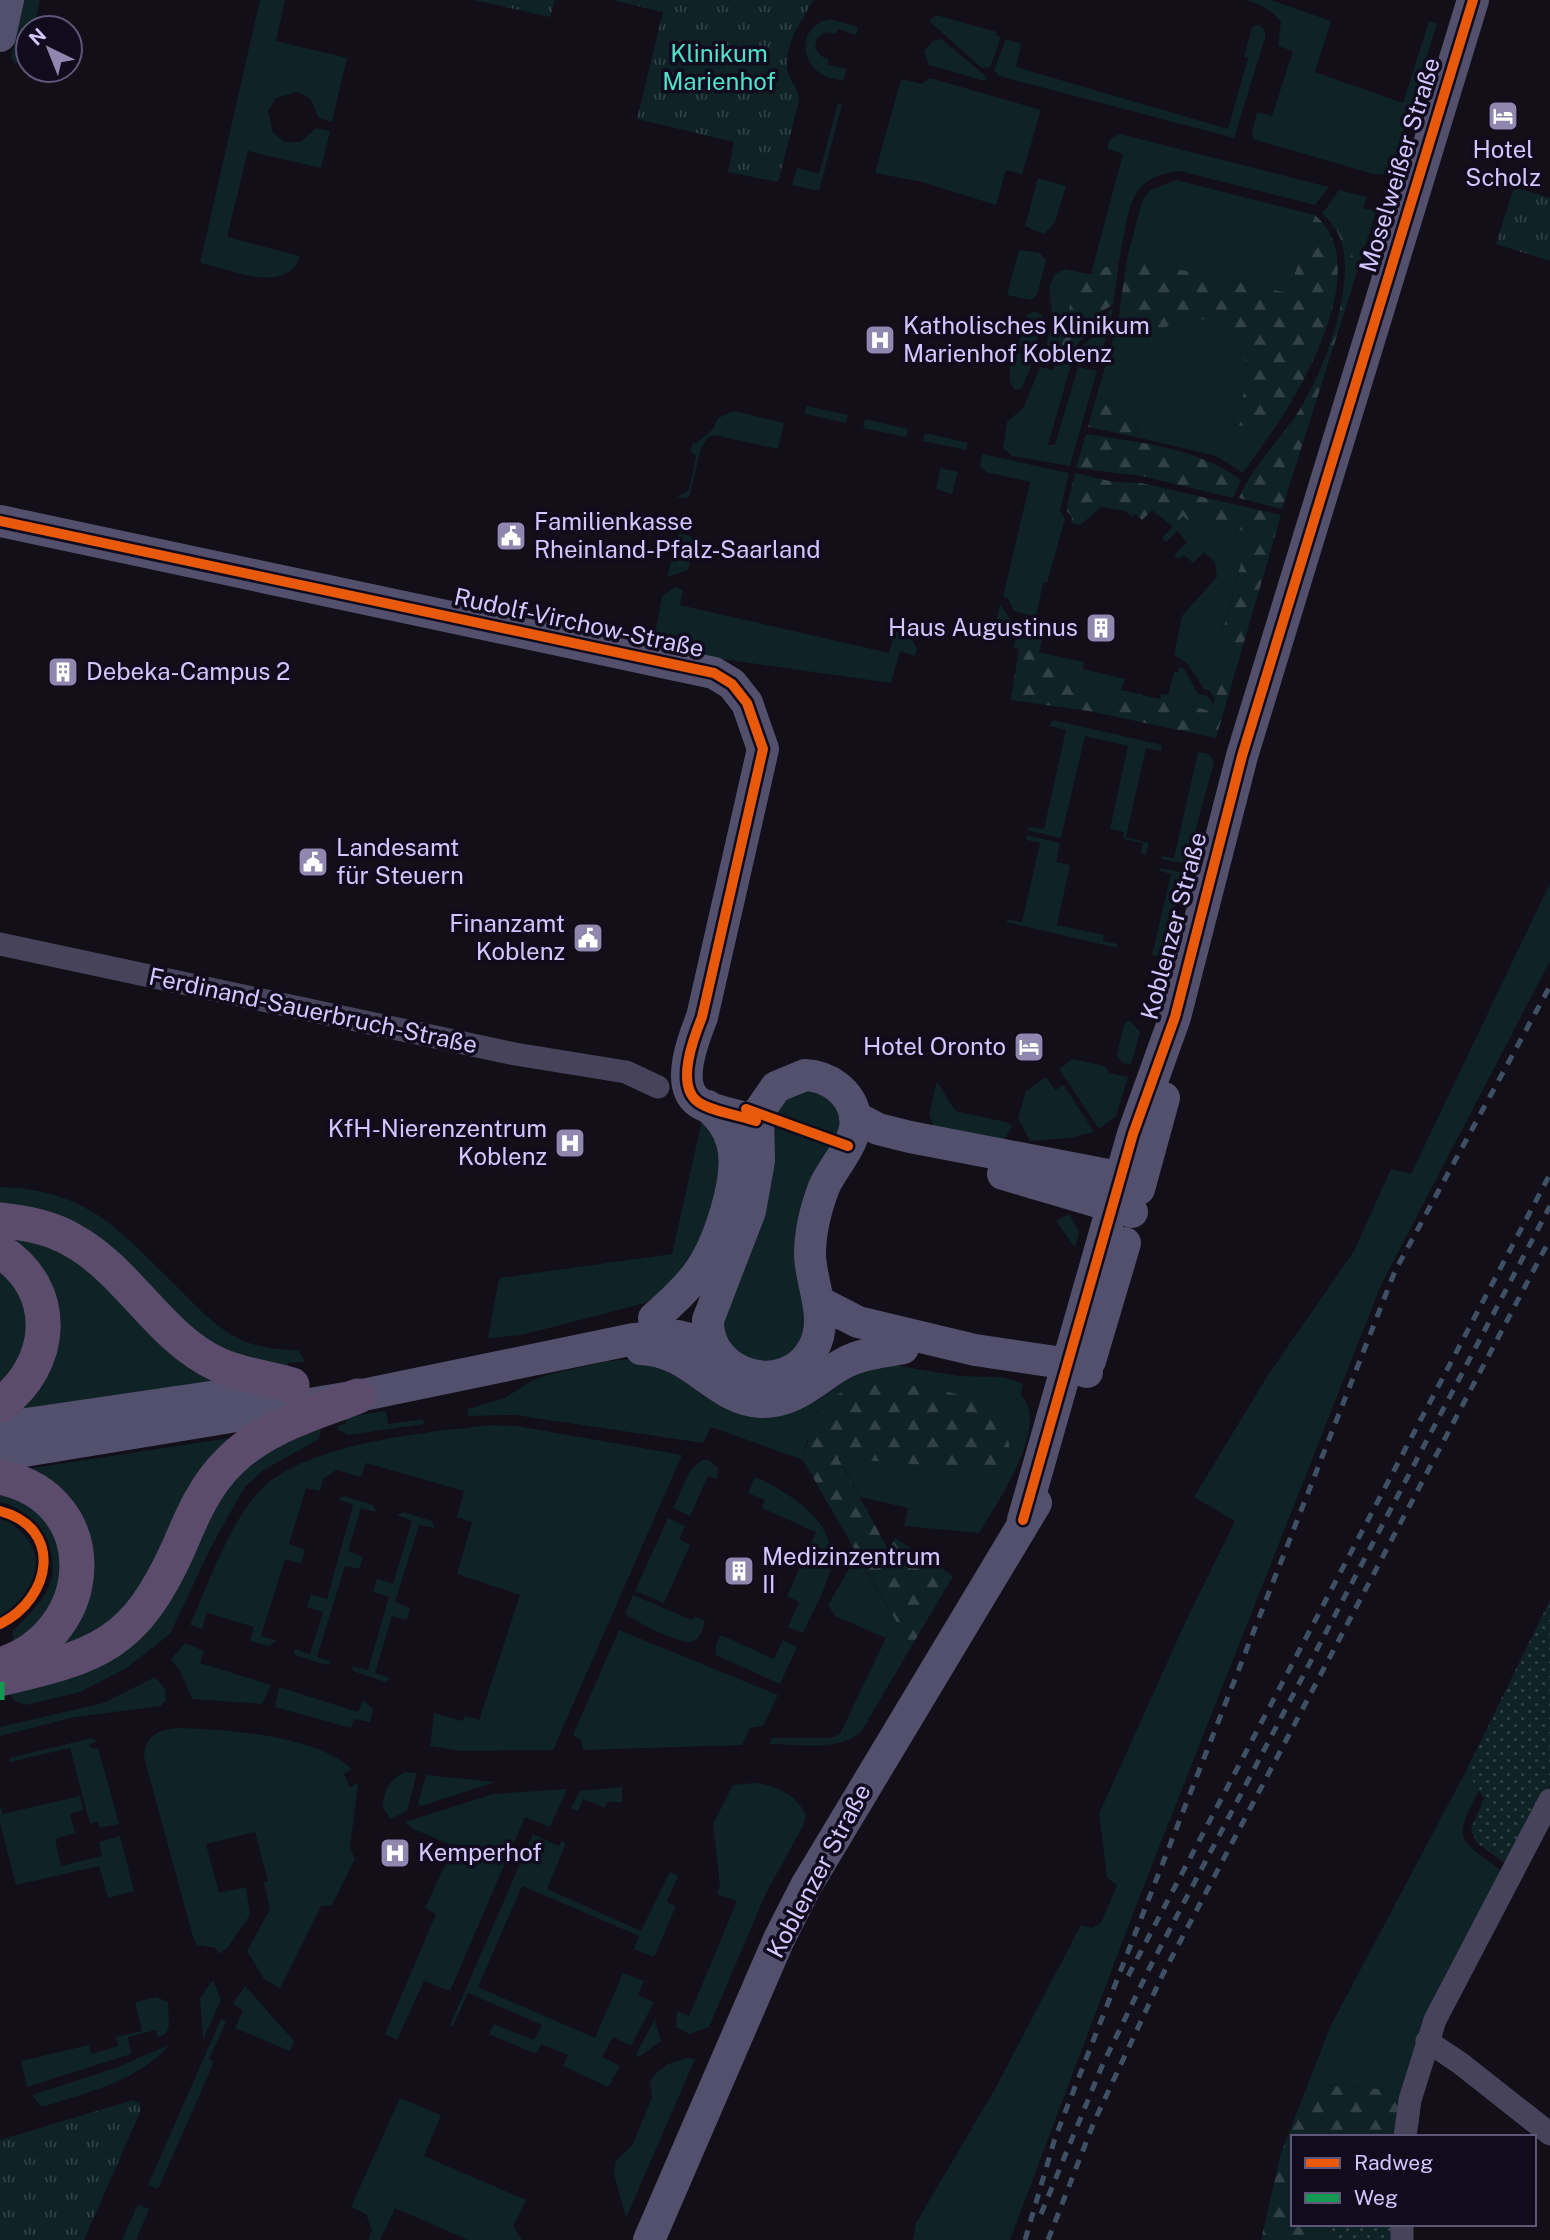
<svg xmlns="http://www.w3.org/2000/svg" width="1550" height="2240" font-family="'Public Sans',sans-serif">
	<defs>
		<pattern id="forest-firs" width="22" height="20" patternUnits="userSpaceOnUse" patternTransform="scale(1.75)"><rect width="22" height="20" fill="#0f2225"/><path d="M5 1l3.5 6h-7zM16 11l3.5 6h-7z" fill="#314146"/></pattern>
		<pattern id="park-tufts" width="24" height="20" patternUnits="userSpaceOnUse" patternTransform="scale(1.75)"><rect width="24" height="20" fill="#0f2225"/><path d="M3 7l-1-3M5 7V3M7 7l1-3M15 17l-1-3M17 17v-4M19 17l1-3" fill="none" stroke="#314146"/></pattern>
		<pattern id="garden-dots" width="8" height="8" patternUnits="userSpaceOnUse" patternTransform="scale(1.75)"><rect width="8" height="8" fill="#0f2225"/><path d="M2 2h.1M6 6h.1" fill="none" stroke="#314146" stroke-width="1.8" stroke-linecap="round"/></pattern>
	</defs>
	<rect width="100%" height="100%" fill="#120f19"/>
	<g fill="#0f2225">
		<polygon points="23,0 40,0 34,28 28,28 26,65 14,63 11,57"/>
		<path d="M260 0H285L276 41 347 58 332 122 319 118 310 98 297 92 276 98 268 111 273 133 285 142H301L316 128 330 131 321 168 248 151 227 237 300 256C287 296 230 269 200 263Z"/>
		<path d="M1245 0H1271L1331 21 1315 72 1403 103 1429 21 1437 24 1390 175 1373 174 1253 139 1252 131 1257 112 1272 116 1293 51 1278 46 1281 22C1271 9 1261 5 1245 0Z"/>
		<polygon points="936,15 997,32 996,36 1001,37 990,67 982,68 929,21"/>
		<path d="M830 19 858 27 856 35 838 29 836 34 826 32 817 38 815 47 821 56 829 59 828 65 847 69 843 81C837 79 827 78 821 74 797 58 801 24 830 19Z"/>
		<polygon points="1259,24 1265,31 1265,38 1234,138 999,76 994,70 1006,39 1021,44 1016,67 1228,129 1248,58 1244,57 1252,27"/>
		<polygon points="941,39 987,77 985,81 929,65 924,51 933,41"/>
		<polygon points="930,78 1041,110 1022,174 1006,170 996,205 922,182 875,173 901,79 922,84"/>
		<polygon points="838,103 842,105 819,191 792,185 797,168 819,174"/>
		<path d="M1120 134 1329 187 1315 205 1179 171C1124 177 1130 215 1119 261L1091 274 1123 154 1107 149 1110 139Z"/>
		<polygon points="1038,178 1066,186 1055,222 1044,234 1025,226"/>
		<polygon points="1176,180 1315,215 1288,293 1127,258 1142,201 1150,190"/>
		<polygon points="1339,190 1367,197 1363,208 1376,211 1356,275 1350,241 1327,207"/>
		<polygon points="1019,250 1040,253 1046,261 1037,295 1031,300 1007,295"/>
		<polygon points="1066,269 1078,272 1060,346 1075,351 1048,445 1055,445 1078,367 1097,371 1070,466 1012,456 1003,448 1007,422 1024,407 1040,367 1053,370 1060,349 1046,345 1053,321 1049,288 1055,274"/>
		<polygon points="1113,309 1099,365 1077,359 1081,348 1100,329 1099,316"/>
		<path d="M1035 311 1042 315C1043 326 1039 341 1030 348L1018 346 1027 315Z"/>
		<polygon points="1191,316 1231,328 1252,376 1231,422 1269,436 1243,473 1216,456 1136,437 1138,409 1096,398 1118,322 1157,331"/>
		<path d="M1016 351 1029 356 1031 367 1022 388 1015 390C1004 379 1012 364 1016 351Z"/>
		<polygon points="806,406 848,415 846,423 805,414"/>
		<polygon points="734,411 784,423 778,449 714,435 708,437 701,448 690,495 687,498 677,497 689,490 696,456 690,451 693,443 697,443 713,429 718,418"/>
		<polygon points="865,419 908,429 906,437 863,428"/>
		<polygon points="925,433 968,443 966,450 923,441"/>
		<polygon points="982,454 1069,473 1060,511 1065,519 1047,583 1043,583 1036,617 1014,611 1008,599 1003,597 1030,482 986,472 980,465"/>
		<polygon points="940,468 958,472 952,494 936,489"/>
		<polygon points="1182,516 1196,527 1219,522 1249,533 1221,637 1230,654 1215,699 1210,691 1204,689 1187,663 1174,655 1182,616 1217,577 1215,562 1204,552 1193,563 1184,555 1179,559 1174,555 1187,542 1177,531 1166,542 1162,538"/>
		<polygon points="679,533 695,538 688,570 667,577"/>
		<polygon points="675,587 683,590 680,605 889,653 895,631 910,636 917,649 915,656 900,651 891,683 694,655 653,646 662,596"/>
		<polygon points="1000,604 1011,620 1044,633 1039,653 1014,648 1016,636 994,631"/>
		<polygon points="1060,657 1084,662 1083,669 1125,679 1121,690 1099,703 1083,700 1057,669"/>
		<polygon points="1179,667 1184,668 1198,694 1208,696 1213,704 1211,711 1160,699 1161,694 1168,695 1174,672 1178,672"/>
		<polygon points="1053,720 1162,745 1161,751 1146,748 1126,837 1149,843 1146,855 1141,854 1143,843 1123,839 1124,832 1110,829 1128,746 1085,736 1061,838 1027,830 1029,827 1044,829 1066,730 1050,726"/>
		<polygon points="1198,752 1209,754 1214,762 1187,861 1182,863 1161,859 1162,856 1174,858"/>
		<polygon points="1026,835 1060,843 1056,862 1070,865 1057,925 1104,935 1103,941 1118,944 1117,948 1007,922 1007,919 1022,922 1040,843 1027,840"/>
		<polygon points="1160,868 1180,872 1183,876 1161,956 1152,955 1171,874 1159,871"/>
		<polygon points="1550,883 1550,961 1381,1285 1139,1898 1010,2240 913,2240 916,2223 995,2089 1081,1925 1092,1928 1101,1923 1117,1885 1107,1878 1099,1814 1184,1625 1235,1521 1194,1497 1268,1375 1354,1251 1391,1169 1411,1174"/>
		<polygon points="1129,1020 1140,1032 1131,1065 1122,1063 1117,1055 1124,1024"/>
		<polygon points="1073,1059 1105,1066 1109,1073 1128,1077 1116,1116 1099,1129 1059,1069"/>
		<polygon points="1046,1077 1055,1090 1064,1085 1094,1132 1070,1138 1030,1141 1018,1118 1026,1091"/>
		<polygon points="937,1081 955,1111 1006,1122 1012,1126 1004,1140 935,1128 929,1115"/>
		<polygon points="818,1087 845,1117 809,1324 796,1353 755,1367 726,1344 721,1320 766,1135 778,1101"/>
		<polygon points="702,1120 709,1127 723,1161 705,1237 670,1287 645,1303 522,1335 488,1338 499,1278 672,1254"/>
		<path d="M0 1187C88 1189 122 1232 180 1290 198 1308 214 1325 237 1338 256 1348 278 1349 299 1351L305 1362 288 1363V1369L234 1359 0 1212Z"/>
		<polygon points="1069,1214 1079,1232 1075,1248 1056,1221"/>
		<polygon points="20,1233 57,1244 229,1379 13,1413 47,1365 0,1241"/>
		<polygon points="0,1262 18,1279 34,1326 0,1393"/>
		<path d="M643 1358 844 1375 894 1365 959 1376 1002 1377 1023 1384 1021 1395C1051 1425 997 1503 979 1533L904 1526 908 1508 860 1497 838 1457 807 1440 803 1460 711 1427 703 1443 515 1415 468 1416V1409L505 1398 531 1381 547 1375 608 1361Z"/>
		<polygon points="386,1411 388,1424 423,1419 424,1424 348,1435 338,1430 337,1426 346,1423 345,1417"/>
		<path d="M492 1425 517 1426 682 1455 553 1750 461 1751 430 1746 434 1713 463 1721 465 1716 479 1720 520 1595 457 1574 472 1522 457 1517 464 1491 366 1463 361 1477 336 1470 323 1479 320 1491 306 1488 289 1544 305 1550 301 1564 285 1559 261 1636 277 1641 268 1646 250 1641 254 1627 207 1613 202 1629 190 1625C209 1582 226 1532 255 1496 297 1443 428 1432 492 1425Z"/>
		<polygon points="306,1427 308,1434 321,1429 319,1439 262,1471 244,1488 211,1547 170,1634 125,1669 80,1692 26,1705 15,1701 7,1691 98,1660 222,1482"/>
		<polygon points="236,1437 122,1619 42,1659 87,1594 26,1469"/>
		<polygon points="702,1460 709,1460 718,1468 717,1479 708,1476 690,1516 673,1508 691,1469"/>
		<path d="M755 1477C787 1492 835 1519 831 1562 829 1586 812 1612 803 1633L788 1627 799 1602 787 1596 816 1532 762 1508 765 1500 748 1493Z"/>
		<path d="M0 1487 28 1498 62 1537 63 1597 13 1647V1631C27 1616 47 1599 52 1577 58 1545 32 1509 0 1502Z"/>
		<polygon points="344,1496 373,1505 376,1512 361,1508 348,1551 363,1557 359,1569 345,1566 317,1657 332,1662 326,1665 295,1655 294,1649 310,1654 323,1612 307,1607 311,1594 327,1599 353,1505 338,1499"/>
		<polygon points="403,1512 432,1521 435,1528 419,1525 395,1602 410,1608 407,1620 392,1616 375,1673 390,1678 385,1682 353,1671 352,1666 368,1670 389,1597 373,1592 377,1579 393,1584 412,1521 397,1515"/>
		<path d="M0 1517C49 1542 51 1594 0 1619Z"/>
		<polygon points="668,1518 685,1526 679,1539 690,1545 664,1603 635,1591"/>
		<path d="M857 1555 911 1647 861 1732C838 1752 797 1744 769 1744L772 1738H831L840 1734 886 1638 835 1616 828 1605Z"/>
		<path d="M633 1595 692 1620 695 1617 705 1621C703 1628 701 1637 694 1641 682 1647 636 1621 625 1614Z"/>
		<polygon points="619,1630 778,1695 763,1726 750,1728 742,1745 583,1750 581,1740 573,1735"/>
		<polygon points="721,1635 774,1659 783,1640 797,1647 780,1684 716,1655 716,1644"/>
		<polygon points="185,1643 204,1651 200,1663 271,1685 262,1704 192,1699 180,1671 171,1659"/>
		<polygon points="155,1677 165,1689 166,1700 161,1706 75,1717 0,1736 0,1727 103,1703"/>
		<polygon points="279,1687 358,1712 363,1700 373,1709 370,1722 354,1719 351,1728 275,1707"/>
		<path d="M176 1728C225 1729 315 1735 352 1769L344 1774 350 1787 358 1783 350 1848 355 1859 332 1905 321 1906 280 1988 264 1979 247 1951 270 1909 264 1882 268 1881 255 1832 206 1844 219 1893 246 1887 250 1915 227 1948 218 1954 216 1948 197 1945 193 1937 144 1757C145 1736 157 1730 176 1728Z"/>
		<polygon points="92,1738 97,1742 89,1745 92,1749 98,1748 119,1824 100,1828 98,1822 90,1824 70,1748 10,1762 9,1758"/>
		<path d="M1466 1771 1479 1791C1452 1841 1458 1839 1502 1871L1406 2091 1308 2084 1330 2027Z"/>
		<path d="M405 1772 417 1773 407 1811 390 1819 383 1807C383 1791 390 1779 405 1772Z"/>
		<polygon points="426,1775 495,1782 421,1806 418,1804"/>
		<path d="M755 1783C776 1785 797 1795 806 1815L803 1826 766 1893 709 2027 689 2034 676 2027 677 2011 689 2016 737 1901 717 1894 720 1885 713 1824 733 1785Z"/>
		<polygon points="622,1787 622,1802 607,1802 604,1808 583,1799 578,1811 571,1808 580,1791"/>
		<polygon points="567,1789 550,1827 525,1817 450,1991 424,1981 397,2040 385,2034 436,1914 425,1908 454,1846 413,1829 405,1822 493,1794"/>
		<polygon points="80,1796 83,1810 70,1814 75,1833 55,1839 61,1866 102,1856 99,1842 120,1836 134,1891 108,1898 99,1866 16,1885 0,1823 0,1805 3,1814"/>
		<polygon points="533,1834 559,1846 561,1841 566,1843 547,1889 641,1931 670,1872 678,1876 667,1902 676,1906 654,1957 634,1949 639,1936 522,1886 478,1987 595,2038 623,1973 644,1981 638,1995 654,2002 631,2046 613,2037 602,2057 620,2066 608,2087 563,2066 568,2055 541,2044 536,2054 489,2034 494,2024 534,2040 542,2025 468,1993 453,2026 450,2025"/>
		<polygon points="213,1980 221,2000 203,2039 200,1998"/>
		<polygon points="245,1986 294,2041 290,2051 235,2028 243,2010 233,2004"/>
		<polygon points="156,1997 168,2002 169,2025 166,2034 158,2037 156,2030 128,2037 131,2054 27,2087 21,2061 89,2045 91,2054 118,2046 116,2037 142,2031 135,2002"/>
		<polygon points="658,2013 655,2021 661,2041 639,2057 636,2054"/>
		<polygon points="221,2019 226,2022 209,2059 214,2062 158,2189 148,2185"/>
		<path d="M169 2045C138 2081 89 2092 45 2106H40L32 2095 115 2068Z"/>
		<polygon points="687,2058 695,2059 626,2218 614,2174 616,2160 632,2146 652,2098 650,2082 655,2074 668,2064"/>
		<polygon points="400,2098 441,2115 424,2156 526,2200 513,2226 522,2240 468,2240 395,2208 380,2240 368,2240 372,2230 366,2214 351,2207"/>
		<polygon points="138,2204 149,2209 136,2240 122,2240"/>
	</g>
	<g fill="url(#forest-firs)">
		<path d="M1327 207 1350 241 1356 275 1282 509 1239 498C1254 463 1284 437 1303 404 1326 365 1354 289 1342 244 1339 231 1331 222 1322 213Z"/>
		<path d="M1315 215C1374 264 1303 389 1269 436L1231 422 1252 376 1231 328 1191 316 1157 331 1118 322 1127 258 1288 293Z"/>
		<polygon points="1119,261 1113,305 1095,315 1091,332 1079,342 1075,351 1060,346 1078,272 1091,274"/>
		<polygon points="1096,398 1138,409 1136,437 1088,427"/>
		<path d="M1086 434C1140 443 1196 447 1241 480L1233 498 1142 476 1076 468Z"/>
		<polygon points="1075,473 1114,482 1141,483 1281,515 1216,738 1089,711 1011,700 1019,648 1060,657 1057,669 1083,700 1099,703 1121,690 1211,711 1230,654 1221,638 1249,533 1219,522 1196,528 1183,516 1173,527 1152,510 1142,520 1136,514 1132,517 1126,511 1101,507 1080,525 1071,523 1072,517 1066,510"/>
		<path d="M902 1384C951 1392 965 1391 1005 1422L1014 1472 838 1458 888 1549 895 1538 953 1576 911 1647 803 1460C808 1435 825 1394 853 1387 868 1384 887 1385 902 1384Z"/>
		<polygon points="1308,2084 1406,2091 1399,2137 1293,2137 1293,2224 1333,2224 1329,2240 1261,2240 1281,2153"/>
	</g>
	<g fill="url(#park-tufts)">
		<polygon points="474,0 555,0 550,17"/>
		<path d="M613 0H814C802 18 784 46 787 69 789 81 799 88 799 101L778 182 728 172 734 142 637 119 663 12Z"/>
		<polygon points="1514,187 1550,198 1550,261 1496,244"/>
		<polygon points="133,2100 140,2104 140,2112 84,2240 0,2240 0,2140"/>
	</g>
	<g fill="url(#garden-dots)">
		<polygon points="1550,1600 1550,1785 1506,1864 1476,1842 1471,1829 1484,1798 1466,1771"/>
		<polygon points="1333,2224 1398,2224 1398,2240 1329,2240"/>
	</g>
	<g fill="none" stroke-linecap="round" stroke-linejoin="round">
		<g stroke="#47435a" stroke-width="23">
			<polyline points="0,944 515,1054 626,1072 658,1087"/>
			<polyline points="1427,2041 1460,2063 1550,2134"/>
			<polyline points="1405,2137 1410,2100 1435,2020 1550,1800"/>
			<polyline points="1402,2224 1402,2240"/>
		</g>
		<g stroke="#53506d" stroke-width="32">
			<polyline points="0,36 8,0"/>
			<path d="M0 521 714 673 732 684 747 703 763 749 702 1017C694 1037 675 1085 698 1102 713 1112 738 1115 756 1121"/>
			<path d="M805 1075C828 1076 850 1091 855 1115 860 1140 833 1166 824 1187 816 1208 810 1232 810 1255 811 1286 830 1319 813 1349 786 1399 706 1376 708 1320L750 1211 759 1161 758 1113 776 1087Z"/>
			<polyline points="855,1117 878,1129 910,1137 1139,1181"/>
			<polyline points="1003,1174 1132,1212"/>
			<polyline points="1139,1189 1164,1098"/>
			<polyline points="819,1302 858,1322 975,1350 1056,1362 1087,1372"/>
			<path d="M654 1318C669 1305 684 1291 696 1276 718 1247 742 1177 732 1142 728 1127 719 1117 708 1106"/>
			<path d="M641 1349C694 1351 713 1399 761 1402 797 1403 816 1377 846 1362 863 1353 884 1352 903 1348"/>
			<polyline points="1090,1361 1125,1243"/>
			<polyline points="0,1428 286,1386"/>
			<polyline points="0,1455 358,1396 634,1339 678,1336 713,1345"/>
			<polyline points="1023,1520 1133,1134 1175,1017 1242,756 1473,0"/>
			<polyline points="649,2240 779,1939 806,1886 1036,1503"/>
		</g>
		<g stroke="#5c4c6c" stroke-width="35">
			<path d="M0 1220C25 1223 50 1227 72 1240 129 1271 159 1338 219 1365 241 1375 269 1378 292 1385"/>
			<path d="M0 1251C61 1290 54 1365 0 1405"/>
			<path d="M0 1477C107 1499 98 1635 0 1665"/>
			<path d="M0 1679C99 1656 135 1645 179 1547 192 1516 205 1485 230 1461 265 1426 314 1414 358 1396"/>
		</g>
		<g stroke="#405064" stroke-width="5" stroke-dasharray="10 9" stroke-linecap="butt">
			<polyline points="1128,1976 1550,1174"/>
			<polyline points="1041,2214 1102,2066 1150,1967 1550,1206"/>
			<polyline points="1025,2240 1055,2138 1395,1271 1550,986"/>
			<polyline points="1048,2240 1094,2122 1163,1974 1550,1239"/>
		</g>
		<polyline stroke="#139951" stroke-width="9" stroke-dasharray="18 9" stroke-linecap="butt" points="0,1682 0,1704"/>
		<g stroke="#100b1d" stroke-width="15">
			<g id="cycleway">
				<path d="M0 521 714 673 732 684 747 703 763 749 702 1017C694 1037 675 1085 698 1102 713 1112 738 1115 756 1121"/>
				<polyline points="746,1109 848,1146"/>
				<path d="M0 1511C64 1528 52 1598 0 1624"/>
				<polyline points="1023,1520 1133,1134 1175,1017 1242,756 1473,0"/>
			</g>
		</g>
		<use href="#cycleway" stroke="#e8590c" stroke-width="10"/>
	</g>
	<defs>
		<g id="hotel-square" transform="scale(1.575)"><rect x="-9" y="-9" width="18" height="18" rx="4" fill="#8f87ae" stroke="#100b1d"/><path d="M-6-4.5h1.5V1H6V5H4.5V3h-9V5H-6ZM-4 0a1.8 1.8 0 1 1 3.6 0ZM.5 0V-2.5h3Q6-2.5 6 0Z" fill="#fff"/></g>
		<g id="hospital-square" transform="scale(1.575)"><rect x="-9" y="-9" width="18" height="18" rx="4" fill="#8f87ae" stroke="#100b1d"/><path d="M-5-5h3v3.5h4V-5h3V5h-3V1.5h-4V5h-3Z" fill="#fff"/></g>
		<g id="civic-square" transform="scale(1.575)"><rect x="-9" y="-9" width="18" height="18" rx="4" fill="#8f87ae" stroke="#100b1d"/><path d="M-.6-6.5H3V-4.5H.6V-3L4-1V1h2V6H-6V1h2V-1L-.6-3ZM-1.2 2.5V6h2.4V2.5Z" fill="#fff"/></g>
		<g id="building-square" transform="scale(1.575)"><rect x="-9" y="-9" width="18" height="18" rx="4" fill="#8f87ae" stroke="#100b1d"/><path d="M-4-6H4V6H1V3H-1V6H-4ZM-2.5-4.3h1.7v1.8h-1.7ZM.8-4.3h1.7v1.8H.8ZM-2.5-1h1.7V.8h-1.7ZM.8-1h1.7V.8H.8Z" fill="#fff"/></g>
	</defs>
	<g fill-rule="evenodd">
		<use href="#hotel-square" x="1503" y="116"/>
		<use href="#hospital-square" x="880" y="340"/>
		<use href="#civic-square" x="511" y="536"/>
		<use href="#building-square" x="1101" y="628"/>
		<use href="#building-square" x="63" y="672"/>
		<use href="#civic-square" x="313" y="862"/>
		<use href="#civic-square" x="588" y="938"/>
		<use href="#hotel-square" x="1029" y="1047"/>
		<use href="#hospital-square" x="570" y="1143"/>
		<use href="#building-square" x="739" y="1571"/>
		<use href="#hospital-square" x="395" y="1853"/>
	</g>
	<g text-anchor="middle" stroke-width="7" stroke-linejoin="round" paint-order="stroke">
		<g font-size="24" fill="#51e1cb" stroke="#100b1d">
			<text x="719" y="62">Klinikum<tspan x="719" dy="28">Marienhof</tspan></text>
		</g>
		<g font-size="24" fill="#d3c7ff" stroke="#100b1d" text-anchor="start">
			<text x="1503" y="158" text-anchor="middle">Hotel<tspan x="1503" dy="28">Scholz</tspan></text>
			<text x="903" y="334">Katholisches Klinikum<tspan x="903" dy="28">Marienhof Koblenz</tspan></text>
			<text x="534" y="530">Familienkasse<tspan x="534" dy="28">Rheinland-Pfalz-Saarland</tspan></text>
			<text x="1078" y="636" text-anchor="end">Haus Augustinus</text>
			<text x="86" y="680">Debeka-Campus 2</text>
			<text x="336" y="856">Landesamt<tspan x="336" dy="28">für Steuern</tspan></text>
			<text x="565" y="932" text-anchor="end">Finanzamt<tspan x="565" dy="28">Koblenz</tspan></text>
			<text x="1006" y="1055" text-anchor="end">Hotel Oronto</text>
			<text x="547" y="1137" text-anchor="end">KfH-Nierenzentrum<tspan x="547" dy="28">Koblenz</tspan></text>
			<text x="762" y="1565">Medizinzentrum<tspan x="762" dy="28">II</tspan></text>
			<text x="418" y="1861">Kemperhof</text>
		</g>
		<g font-size="24" fill="#d3c7ff" stroke="#100b1d">
			<text transform="translate(1400 165) rotate(-73)" y="8">Moselweißer Straße</text>
			<text transform="translate(579 623) rotate(12)" y="8">Rudolf-Virchow-Straße</text>
			<text transform="translate(1174 926) rotate(-75)" y="8">Koblenzer Straße</text>
			<text transform="translate(313 1011) rotate(12)" y="8">Ferdinand-Sauerbruch-Straße</text>
			<text transform="translate(819 1871) rotate(-62)" y="8">Koblenzer Straße</text>
		</g>
	</g>
	<rect x="1291" y="2135" width="245" height="91" fill="#100b1d" stroke="#5e5677" stroke-width="2"/>
	<rect x="1305" y="2158" width="35" height="10" fill="#e8590c" stroke="#5e5677" stroke-width="2"/>
	<text x="1354" y="2170" font-size="21" fill="#d3c7ff">Radweg</text>
	<rect x="1305" y="2193" width="35" height="10" fill="#139951" stroke="#5e5677" stroke-width="2"/>
	<text x="1354" y="2205" font-size="21" fill="#d3c7ff">Weg</text>
	<g transform="translate(49 49) rotate(317)"><circle r="33" fill="#100b1d" stroke="#5e5677" stroke-width="2"/>
	<path d="M0-5L12 26L0 18L-12 26Z" fill="#8f87ae"/>
	<text y="-10" font-size="19" font-weight="bold" text-anchor="middle" fill="#d3c7ff">N</text>
	</g>
</svg>
